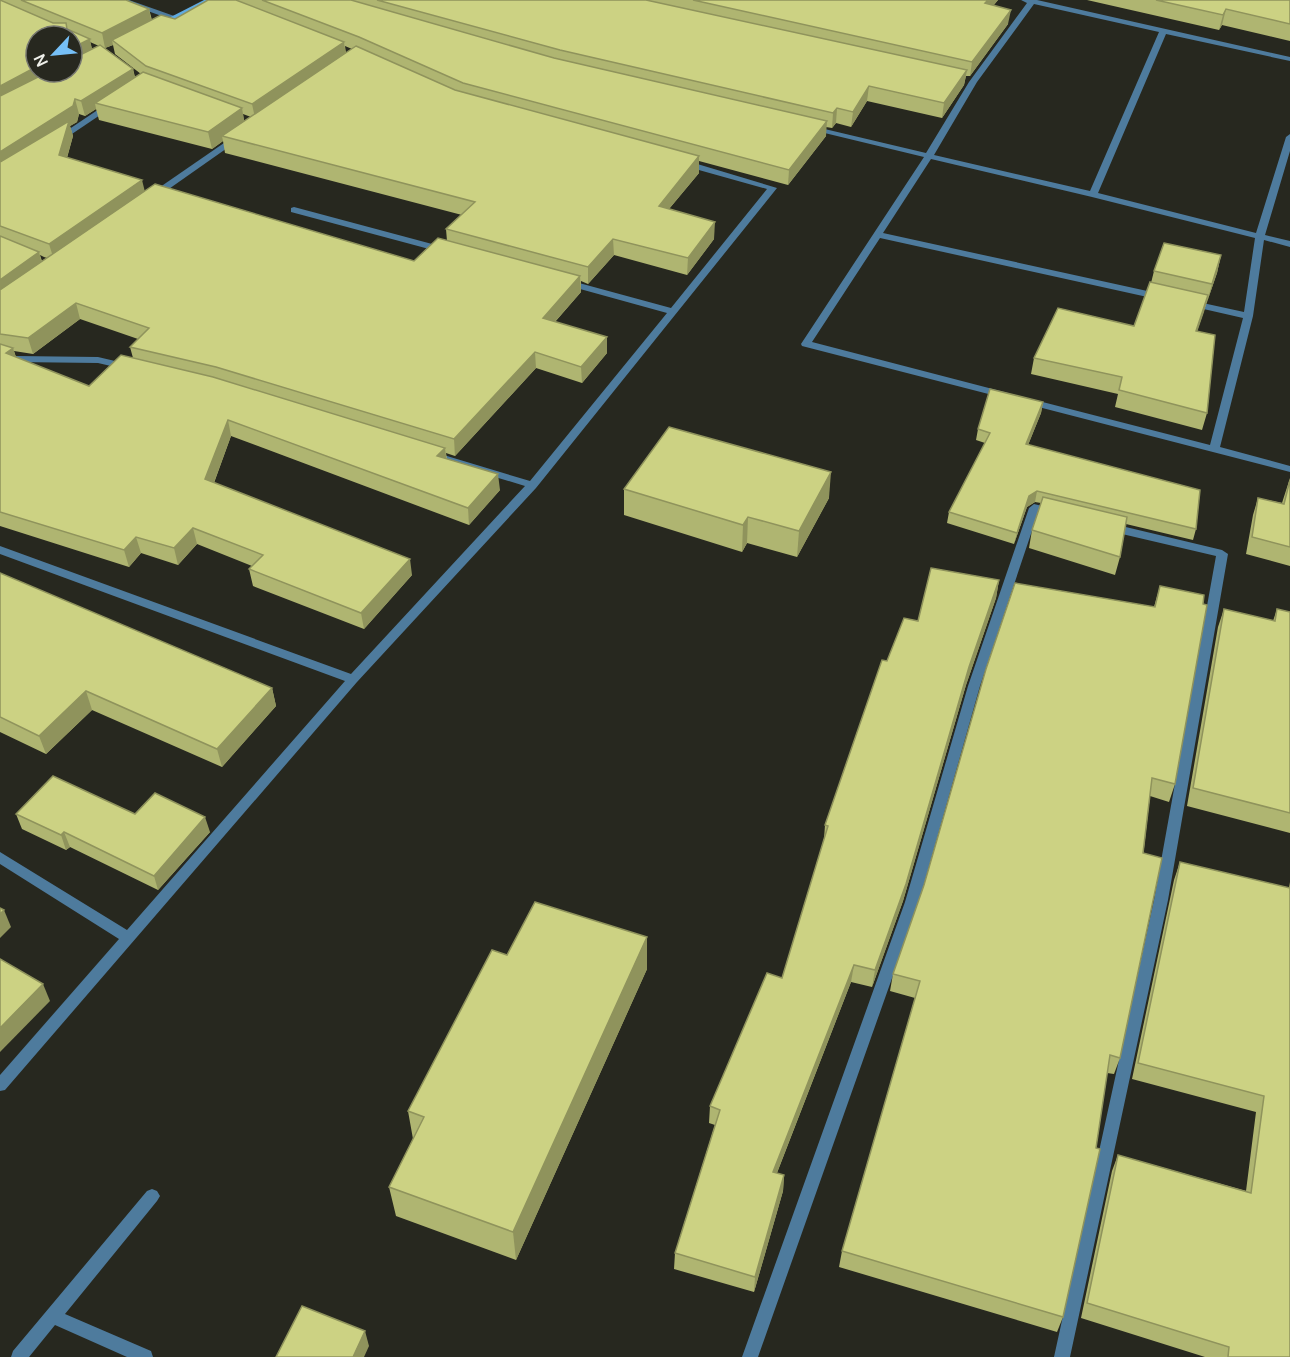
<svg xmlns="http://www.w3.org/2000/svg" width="1290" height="1357" font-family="Manrope,sans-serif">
	<rect width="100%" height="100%" fill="#27281f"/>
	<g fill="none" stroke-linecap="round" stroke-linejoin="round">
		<g fill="#4e7b9d" fill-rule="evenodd">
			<polygon points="117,0 129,0 177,17 170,19"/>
			<path d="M1021 0H1037L1290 57V61L1166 34 1098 193 1256 233 1286 137 1290 134V151L1265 235 1290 241V247L1264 240 1253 316 1220 447 1290 466V472L1023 403 1022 401 1027 398 1210 445 1243 318 1186 305 1184 303 1189 300 1244 312 1255 238 1092 197 931 159 883 233 1161 294 1166 297 1161 300 880 238 812 342 1008 393 1009 395 1008 397 1004 398 802 346 801 344 924 157 808 129 812 126 926 153 969 82 1027 3ZM1034 4 1159 32 1090 191 934 155 977 82Z"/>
			<polygon points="108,103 115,105 60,142 53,140"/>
			<polygon points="237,134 240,135 240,139 156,198 150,198 150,194"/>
			<polygon points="684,160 777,188 536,488 357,682 5,1090 0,1091 0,1075 119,939 0,864 0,852 127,930 345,681 0,554 0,546 351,674 525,486 429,457 428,455 429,453 437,453 530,481 667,313 562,284 562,280 568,280 671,308 767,189 681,165 681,161"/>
			<polygon points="294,207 447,248 449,250 444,253 291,212 291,208"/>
			<polygon points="0,351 16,356 98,357 132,365 133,367 128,370 98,363 15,362 0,357"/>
			<polygon points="1034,504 1059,510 1060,513 1055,517 1038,513 980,686 919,902 758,1357 742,1357 905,902 968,686 1029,508"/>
			<polygon points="1109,523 1222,550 1228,554 1168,900 1070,1357 1054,1357 1154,900 1216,556 1105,530 1103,527 1105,524"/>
			<polygon points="152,1189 157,1191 160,1196 157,1201 65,1314 151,1351 153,1357 127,1357 55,1325 29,1357 11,1357 13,1351 147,1191"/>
		</g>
		<polygon fill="#60abe1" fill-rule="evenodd" points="204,0 214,0 160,28 153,26"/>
	</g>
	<g fill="#afb571" fill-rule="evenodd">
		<path d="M0 0H126L149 9 152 20 175 19 208 0H998L993 6 1008 24 970 76H966L964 85 942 118 867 101 851 127 836 123 832 128 826 127V136L788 185 699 161V173L669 209 714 239 687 275 614 255 588 284 581 281V292L555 322 607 353 582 383 536 368 455 456 446 453 447 459 500 490 469 525 231 436 214 483 412 575 364 629 253 586 249 569 252 566 197 544 178 565 141 553 129 567 0 526ZM72 36V72H36ZM90 42 99 46 92 49ZM113 45 115 54 141 74 135 77 133 69 105 48ZM345 46 352 49 346 53ZM96 109 99 120 212 149 223 141 225 153 462 215 446 229 447 241 414 261 144 191 67 158 73 136 70 126 77 122 79 114 85 116ZM243 114 251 117 244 121ZM40 255 44 257 47 258 42 261ZM80 319 138 339 130 347 133 358 89 386 16 357 14 351 33 354Z"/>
		<polygon points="1087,0 1290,0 1290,41 1222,25 1219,30"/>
		<polygon points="1221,255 1217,273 1197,331 1207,413 1202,430 1115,407 1118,394 1031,374 1034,358 1134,326 1151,283 1154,271"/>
		<polygon points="1043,402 1041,413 1028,445 1196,529 1193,540 1126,524 1120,557 1115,575 1029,548 1032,530 1041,503 1035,502 1027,507 1014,544 947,523 949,512 985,443 976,440 978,429"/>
		<polygon points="1290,478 1290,566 1246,554 1253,515 1258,498 1282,503"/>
		<polygon points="624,489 829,498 797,557 747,543 742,552 624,515"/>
		<polygon points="0,573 272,688 276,706 222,767 92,710 46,754 0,732"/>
		<polygon points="999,580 996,598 966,685 903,901 872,987 851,982 777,1173 784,1175 783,1191 754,1292 674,1269 675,1253 715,1125 709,1123 710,1106 782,978 824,839 825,825 887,661 918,621"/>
		<polygon points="1160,586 1175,784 1169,802 1150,796 1120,1058 1114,1074 1107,1073 1063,1317 1057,1332 839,1267 842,1251 915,998 890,991 893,974 1154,607"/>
		<polygon points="1224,609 1273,621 1277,609 1290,612 1290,833 1187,806 1218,627"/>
		<polygon points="16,814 135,814 210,832 158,890 70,847 66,850 22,829"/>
		<polygon points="1180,862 1289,888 1290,882 1290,1357 1205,1357 1081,1318 1112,1171 1118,1155 1246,1191 1256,1112 1132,1079 1174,880"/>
		<polygon points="507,955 647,969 516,1260 396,1216 389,1187 413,1139 408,1111"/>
	</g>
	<g fill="#8f935c">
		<polygon points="988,0 998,0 983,18 985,3"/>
		<polygon points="149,9 152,24 112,40 113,45 105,48 102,33"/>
		<polygon points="1226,9 1222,25 1219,30 1223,15"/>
		<polygon points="1011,10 1008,24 970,76 972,62"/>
		<polygon points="90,39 93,54 72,65 72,48"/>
		<polygon points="344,42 346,57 255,118 252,104"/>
		<polygon points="36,67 36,72 60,72 0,103 0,86"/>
		<polygon points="133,69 136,84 95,103 96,109 85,116 81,101"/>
		<polygon points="967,70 964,85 942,118 944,103"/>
		<polygon points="869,86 867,101 851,127 853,112"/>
		<polygon points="75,99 79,114 77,122 70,126 73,136 63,171 0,170 0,152"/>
		<polygon points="242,108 245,126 222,136 223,141 212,149 208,132"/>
		<polygon points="837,108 836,123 832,128 833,113"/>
		<polygon points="827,121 826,136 788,185 789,170"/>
		<polygon points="699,156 699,173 658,222 659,206"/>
		<polygon points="142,180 146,196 54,260 49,244"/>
		<polygon points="715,222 714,239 687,275 688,258"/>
		<polygon points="613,239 614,255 588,284 588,267"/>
		<polygon points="39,252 43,268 0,299 0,280"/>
		<polygon points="1221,255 1217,273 1207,302 1212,284"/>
		<polygon points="580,276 581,292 544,334 543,318"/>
		<polygon points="1208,295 1204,312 1192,347 1196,331"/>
		<polygon points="76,303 80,319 33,354 28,338"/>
		<polygon points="607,337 607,353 582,383 581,367"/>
		<polygon points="13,348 18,364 6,353"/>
		<polygon points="535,352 536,368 455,456 454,439"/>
		<polygon points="1043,402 1041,413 1024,455 1026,444"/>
		<polygon points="228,420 231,436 209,496 205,479"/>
		<polygon points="445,448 447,464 437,456"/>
		<polygon points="831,472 829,498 797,557 799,531"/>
		<polygon points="498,474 500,490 469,525 468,508"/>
		<polygon points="1037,491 1035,502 1027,507 1014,544 1017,533 1029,496"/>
		<polygon points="748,517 747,543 742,552 743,525"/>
		<polygon points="193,528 197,544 178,565 174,548"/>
		<polygon points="136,537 141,553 129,567 124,550"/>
		<polygon points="410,559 412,575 364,629 361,613"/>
		<polygon points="999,580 996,598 966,685 903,901 872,987 875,970 969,667"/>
		<polygon points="272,688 276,706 222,767 217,749"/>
		<polygon points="86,691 92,710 46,754 39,736"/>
		<polygon points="205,817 210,832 158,890 154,876"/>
		<polygon points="64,832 70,847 66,850 61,835"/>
		<polygon points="4,910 11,927 0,938 0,914"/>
		<polygon points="647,937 647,969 516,1260 513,1232"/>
		<polygon points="854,965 851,982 771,1188 773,1172"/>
		<polygon points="43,984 50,1001 0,1052 0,1028"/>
		<polygon points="784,1175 783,1191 754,1292 755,1277"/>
		<polygon points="365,1331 369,1346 364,1357 353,1357"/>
	</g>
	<g fill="#ccd283" stroke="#8f935c" stroke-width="1.5">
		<polygon points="0,0 53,23 66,23 67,29 90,39 72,48 72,36 36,36 36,67 0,86"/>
		<polygon points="21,0 126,0 149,9 102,33"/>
		<polygon points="208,0 236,0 344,42 252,104 146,66 112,40 161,15 175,19"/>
		<polygon points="262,0 351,0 554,58 827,121 789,170 463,83 359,37"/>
		<polygon points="377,0 646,0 967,70 944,103 869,86 853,112 837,108 833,113 560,50"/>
		<polygon points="693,0 988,0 985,3 1011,10 972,62"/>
		<polygon points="1156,0 1290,0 1290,24 1226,9 1223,15"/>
		<polygon points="100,45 133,69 81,101 75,99 73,106 0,152 0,96 48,72 72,72 72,59"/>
		<polygon points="356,46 455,90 699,156 659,206 715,222 688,258 613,239 588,267 446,229 475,202 222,136"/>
		<polygon points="143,72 242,108 208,132 95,103"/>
		<polygon points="69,121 59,155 142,180 49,244 0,226 0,162"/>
		<polygon points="155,184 414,261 438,238 580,276 543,318 607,337 581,367 535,352 454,439 216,367 130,347 149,328 76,303 28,338 0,334 0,290"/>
		<polygon points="0,236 39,252 0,280"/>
		<polygon points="1164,243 1221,255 1212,284 1154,271"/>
		<polygon points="1150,282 1208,295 1196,331 1215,335 1207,413 1119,390 1122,377 1034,358 1058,308 1134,326"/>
		<polygon points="0,344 13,348 6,353 89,386 121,355 213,377 445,448 437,456 498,474 468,508 228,420 205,479 410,559 361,613 249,569 263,555 193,528 174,548 136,537 124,550 0,512"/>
		<polygon points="990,389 1043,402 1026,444 1200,490 1196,529 1037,491 1029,496 1017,533 949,512 990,433 978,429"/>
		<polygon points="669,427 831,472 799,531 748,517 743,525 624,489"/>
		<polygon points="1290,480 1290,547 1252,537 1258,498 1284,504"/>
		<polygon points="1043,497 1127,517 1120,557 1032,530"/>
		<polygon points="931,568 999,580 969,667 906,884 875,970 854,965 773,1172 784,1175 755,1277 675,1253 720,1110 710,1106 767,973 782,978 828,826 825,825 882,660 887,661 904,618 918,621"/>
		<polygon points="0,573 272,688 217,749 86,691 39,736 0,717"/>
		<polygon points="1015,583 1155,607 1160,586 1204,595 1203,604 1207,605 1175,784 1152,778 1143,853 1162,858 1120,1058 1110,1055 1096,1148 1100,1149 1063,1317 842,1251 920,981 893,974 924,885 986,669"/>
		<polygon points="1224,609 1275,621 1277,609 1290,612 1290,813 1193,788"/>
		<polygon points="53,776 135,814 155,793 205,817 154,876 64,832 61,835 16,814"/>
		<polygon points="1180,862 1290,888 1290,1357 1228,1357 1229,1347 1087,1303 1118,1155 1251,1193 1264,1096 1138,1063"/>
		<polygon points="535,902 647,937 513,1232 389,1187 424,1117 408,1111 492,950 507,955"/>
		<polygon points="0,908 4,910 0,914"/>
		<polygon points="0,959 43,984 0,1028"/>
		<polygon points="302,1306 365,1331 353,1357 276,1357"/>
	</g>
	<g transform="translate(54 54) rotate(244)"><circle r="28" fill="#27281f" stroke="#777870" stroke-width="1.5"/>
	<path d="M0-4.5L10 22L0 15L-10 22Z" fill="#76c0f7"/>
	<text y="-9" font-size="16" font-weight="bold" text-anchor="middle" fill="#eff0ea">N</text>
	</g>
</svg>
